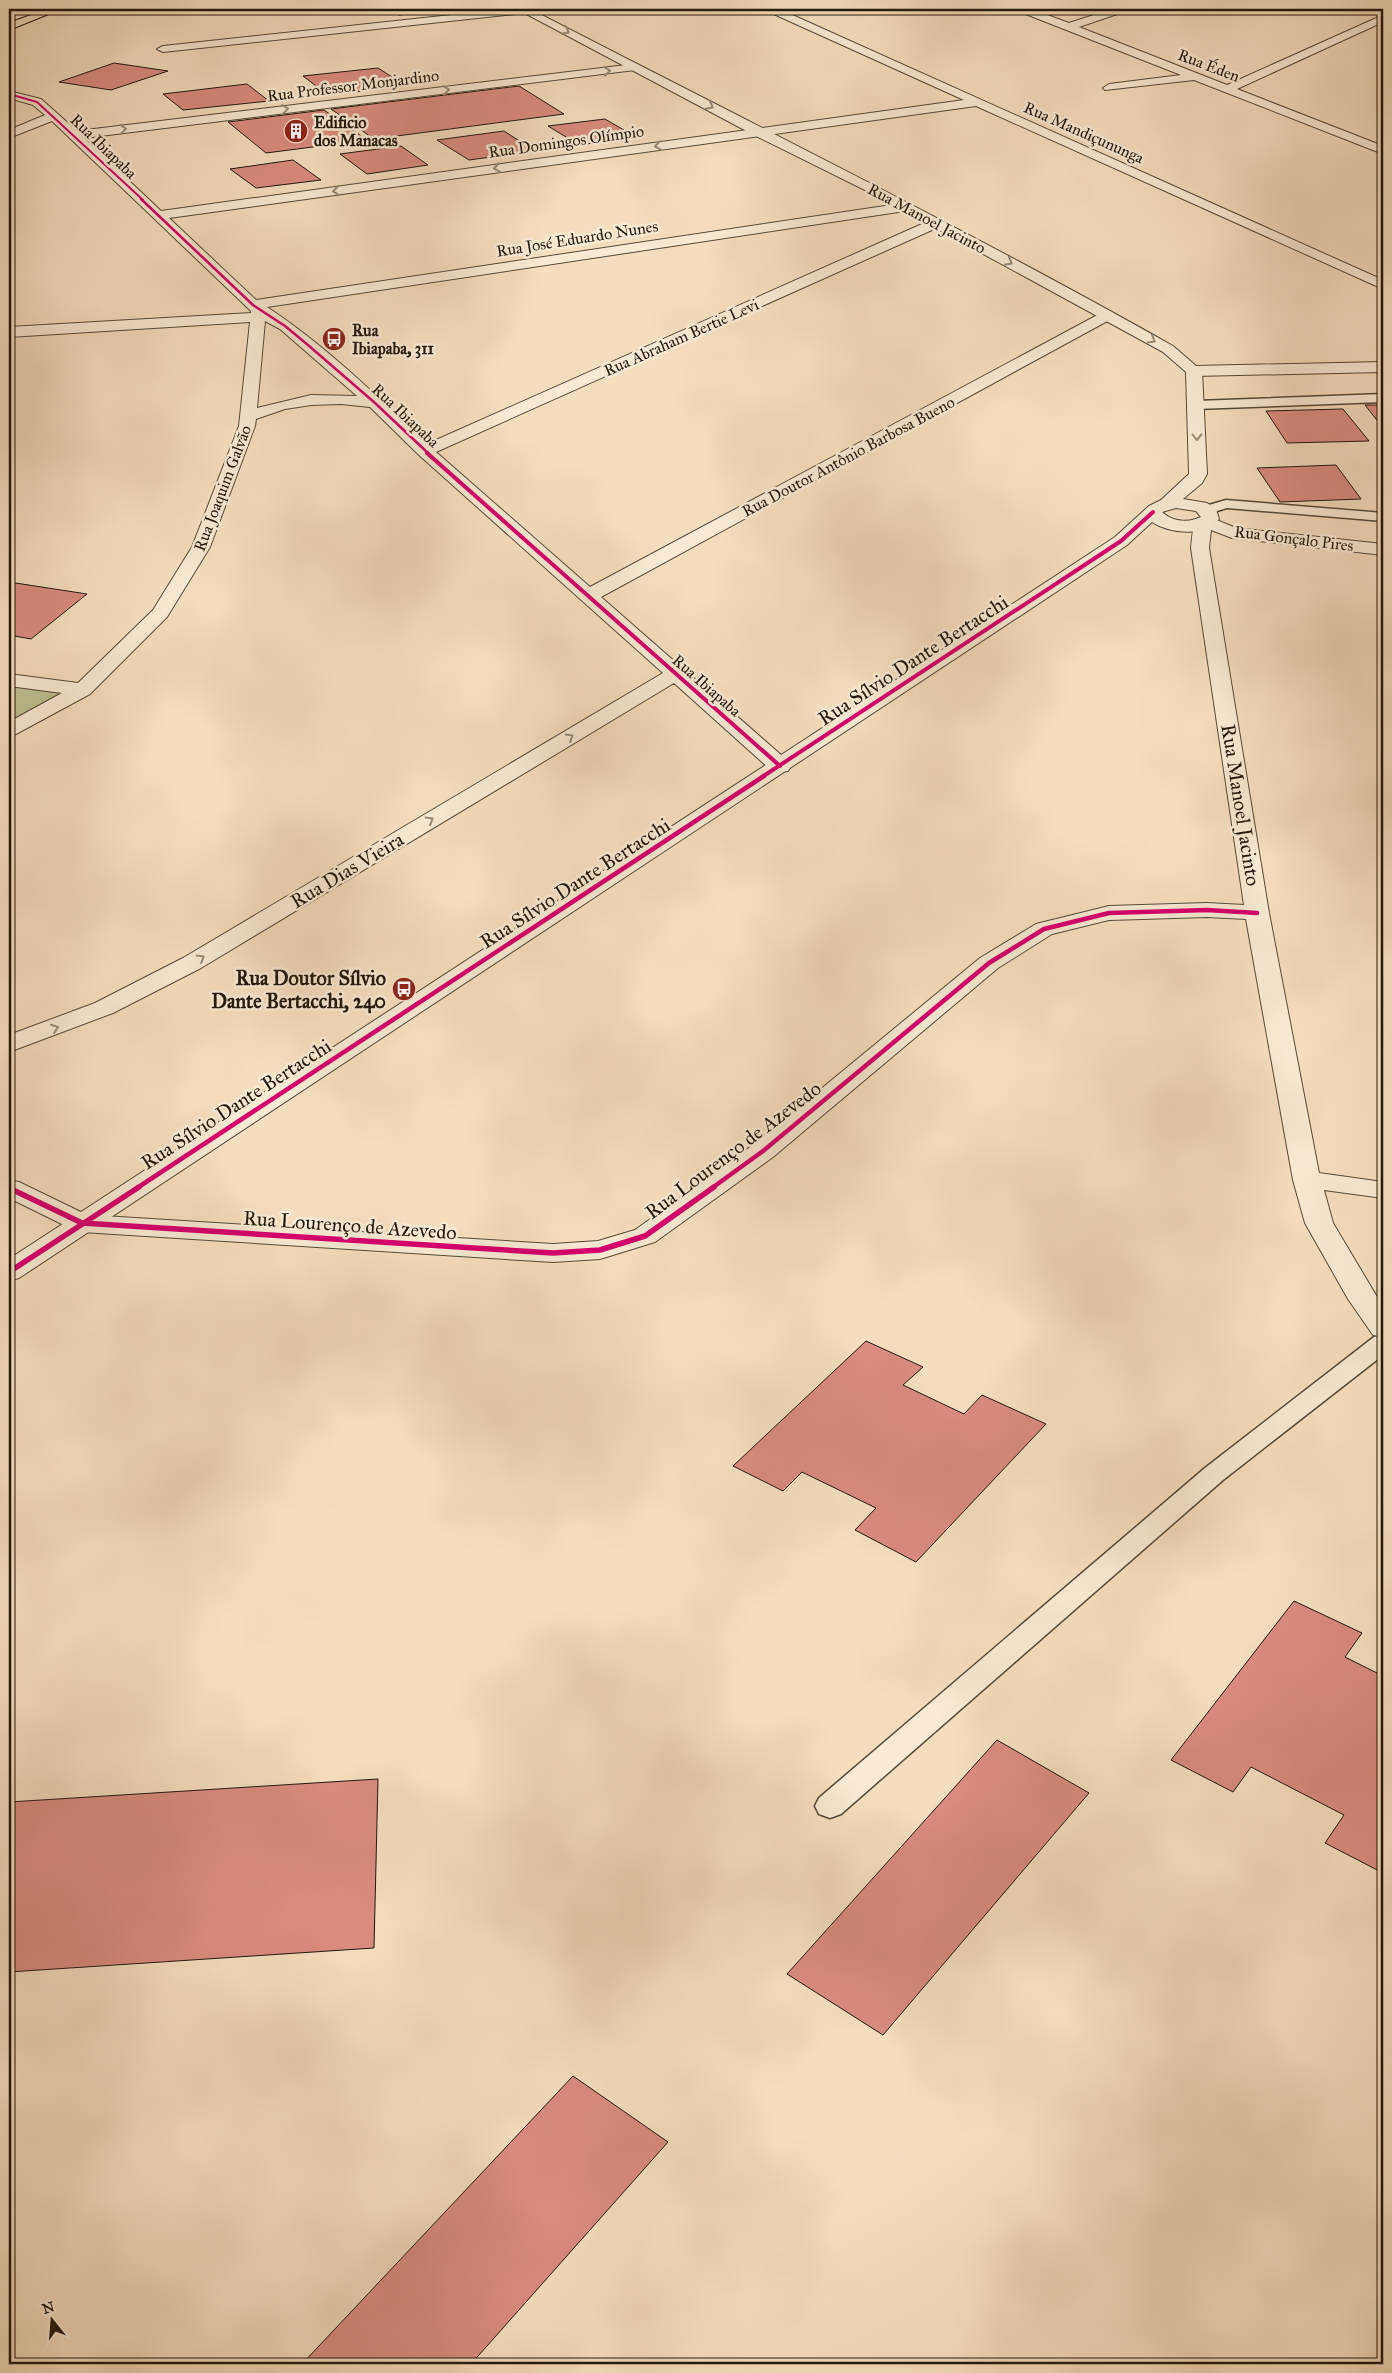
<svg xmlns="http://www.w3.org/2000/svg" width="1392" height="2373" font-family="'IM FELL Great Primer',serif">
	<rect width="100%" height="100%" fill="#f5debe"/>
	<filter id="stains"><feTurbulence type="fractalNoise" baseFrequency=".004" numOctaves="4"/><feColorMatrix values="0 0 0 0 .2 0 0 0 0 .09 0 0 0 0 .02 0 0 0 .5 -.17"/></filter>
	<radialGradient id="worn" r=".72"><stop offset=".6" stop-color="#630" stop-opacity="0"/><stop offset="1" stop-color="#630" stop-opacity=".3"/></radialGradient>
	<polygon fill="#bdc191" stroke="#6e6c50" points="9,679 80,689 9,728"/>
	<g fill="#db8c7f" stroke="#20180e">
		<polygon points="388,9 457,9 399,15"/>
		<polygon points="114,63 168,71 111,90 59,82"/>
		<polygon points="378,68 406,86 328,95 303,76"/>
		<polygon points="247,84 269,101 183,110 163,94"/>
		<polygon points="519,86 564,114 374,139 331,109"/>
		<polygon points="324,110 367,140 266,153 228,122"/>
		<polygon points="605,119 636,137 579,145 548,126"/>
		<polygon points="504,131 535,151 469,160 437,140"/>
		<polygon points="401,146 428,165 367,174 340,154"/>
		<polygon points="293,160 321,180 256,188 230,169"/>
		<polygon points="1365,405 1383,405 1383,428"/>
		<polygon points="1343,409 1369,441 1287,443 1266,411"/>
		<polygon points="1336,465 1361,499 1280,502 1257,468"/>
		<polygon points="9,582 87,594 31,639 9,635"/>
		<polygon points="866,1341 923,1367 903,1385 964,1414 982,1395 1046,1424 916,1562 855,1530 876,1508 802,1472 783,1491 733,1466"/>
		<polygon points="1294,1601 1362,1633 1345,1657 1383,1676 1383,1873 1325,1843 1344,1815 1251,1767 1233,1792 1171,1760"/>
		<polygon points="997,1740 1089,1793 883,2035 787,1974"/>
		<polygon points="378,1779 374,1948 9,1972 9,1802"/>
		<polygon points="573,2076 668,2142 471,2364 302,2364"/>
	</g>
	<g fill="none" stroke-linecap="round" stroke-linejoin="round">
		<g stroke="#554a3a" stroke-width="3">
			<g id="service">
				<polygon points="1383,394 1383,402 1196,409 1189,405 1196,401"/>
				<polygon points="1226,500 1383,513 1383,521 1227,508 1207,514 1200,510 1202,507"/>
				<polygon points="1383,1335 1383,1355 1223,1480 841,1814 830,1818 819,1814 815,1806 819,1798 1205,1468 1374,1337"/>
			</g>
		</g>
		<g stroke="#554a3a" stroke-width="2">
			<g id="minor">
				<polygon points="507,9 530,10 525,13 163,52 157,49 163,46"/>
				<path d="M766 9H779L1383 280V289L976 106 169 218 256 300 905 203 912 207 905 211 267 307C325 345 377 396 427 444L931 220H941L943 223 941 226 436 452 590 587 1103 312 1108 310 1116 315 1113 318 601 597 788 761 791 766 788 771 780 772 772 771 674 683 201 968 113 1013 9 1052V1035L95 1003 183 958 663 673 419 455 370 407 341 404 311 405 285 409 256 419 255 426 210 547 167 617 90 694 16 734 9 736V722L62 693 9 686V674L78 683 153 610 192 547 239 426 250 322 9 337V327L251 313V311L52 121 9 138V130L45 115 33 105 9 98V91L41 99 77 131 635 64 641 67 635 70 84 138 161 211 964 100 767 11ZM265 321 280 329 357 396 311 395 257 408Z"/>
				<polygon points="1017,9 1031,9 1069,23 1112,9 1127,9 1126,11 1079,27 1227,85 1383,15 1383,22 1237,89 1383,146 1383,154 1194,80 1105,90 1103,88 1109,84 1181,75 1018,11"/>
				<polygon points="1383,362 1383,372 1194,376 1188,374 1186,371 1188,368 1194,366"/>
				<path d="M1207 516 1236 528 1383 544V555L1232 538 1211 530 1209 548 1269 913 1319 1173 1383 1182V1198L1324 1190 1333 1223 1383 1307V1337L1373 1335 1348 1299 1305 1223 1293 1180 1246 919 1207 917 1109 920 1052 934 998 968 773 1157 655 1242 600 1259 553 1262 82 1232 72 1229 9 1198V1180L19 1182 87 1215 553 1244 598 1241 635 1230 753 1145 980 958 1036 924 1109 906 1207 903 1244 905 1191 548C1193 533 1191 520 1207 516Z"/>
			</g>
		</g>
		<g stroke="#554a3a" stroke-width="2">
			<path id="tertiary" d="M517 9H530C745 120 962 227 1173 346L1202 371 1207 474 1202 483 1183 499 1207 503 1216 509 1219 519C1206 538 1168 533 1152 522L1127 545 19 1278 9 1281V1259L1115 537 1149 506 1161 500 1189 474 1186 372 1163 352 875 195 754 135ZM1176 508 1196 511 1201 517C1189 523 1172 522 1162 512Z"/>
		</g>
		<g stroke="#20180e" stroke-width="2">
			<polygon id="trunk" points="47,9 61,9 9,30 9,23"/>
		</g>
		<use href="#service" fill="#f8ead5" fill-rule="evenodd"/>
		<use href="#minor" fill="#f8ead5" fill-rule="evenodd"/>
		<use href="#tertiary" fill="#f8ead5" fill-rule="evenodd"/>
		<use href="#trunk" fill="#f5debe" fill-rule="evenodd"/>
		<g stroke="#f8ead5" stroke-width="3">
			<polyline id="cycleway-far4" points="9,94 37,102 143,200"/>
		</g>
		<g stroke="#f8ead5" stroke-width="4.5">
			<polyline id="cycleway-far3" points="141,199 253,305 285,326 308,345 375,403 429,454"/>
		</g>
		<g stroke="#f8ead5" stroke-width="5.5">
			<g id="cycleway-far2">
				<polyline points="427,453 780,766"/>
				<polyline points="762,777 1121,541 1153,512"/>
			</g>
		</g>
		<g stroke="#f8ead5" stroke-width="7">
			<g id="cycleway-far1">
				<polyline points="137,1188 764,776"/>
				<polyline points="712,1188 763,1151 989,963 1044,929 1109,913 1207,910 1257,913"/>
			</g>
		</g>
		<g stroke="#f8ead5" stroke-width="9">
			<g id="cycleway">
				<polyline points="9,1188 82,1223 553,1253 600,1250 645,1236 714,1187"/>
				<polyline points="9,1272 139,1187"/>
			</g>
		</g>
		<use href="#cycleway-far4" stroke="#d6006c" stroke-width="2"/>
		<use href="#cycleway-far3" stroke="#d6006c" stroke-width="2.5"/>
		<use href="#cycleway-far2" stroke="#d6006c" stroke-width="4"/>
		<use href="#cycleway-far1" stroke="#d6006c" stroke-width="4.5"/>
		<use href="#cycleway" stroke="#d6006c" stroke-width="5.5"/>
	</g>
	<defs><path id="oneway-chevron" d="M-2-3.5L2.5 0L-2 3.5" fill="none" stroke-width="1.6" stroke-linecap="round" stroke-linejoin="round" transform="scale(1.25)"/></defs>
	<g stroke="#978c7b">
		<use href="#oneway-chevron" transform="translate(566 31) rotate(27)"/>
		<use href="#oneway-chevron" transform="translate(607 71) rotate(-7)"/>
		<use href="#oneway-chevron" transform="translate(446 90) rotate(-7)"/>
		<use href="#oneway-chevron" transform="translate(710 106) rotate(28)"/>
		<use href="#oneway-chevron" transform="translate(285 109) rotate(-7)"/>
		<use href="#oneway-chevron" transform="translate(123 129) rotate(-7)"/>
		<use href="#oneway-chevron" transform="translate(658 146) rotate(172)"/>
		<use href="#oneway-chevron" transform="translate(497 168) rotate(172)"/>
		<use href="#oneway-chevron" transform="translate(336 191) rotate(172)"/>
		<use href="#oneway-chevron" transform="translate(1009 262) rotate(28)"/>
		<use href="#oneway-chevron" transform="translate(1152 340) rotate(30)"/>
		<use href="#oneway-chevron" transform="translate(1197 437) rotate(89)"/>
		<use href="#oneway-chevron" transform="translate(570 737) rotate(-31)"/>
		<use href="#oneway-chevron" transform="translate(430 820) rotate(-31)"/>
		<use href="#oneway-chevron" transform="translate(201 958) rotate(-31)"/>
		<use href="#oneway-chevron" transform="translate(55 1028) rotate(-21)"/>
	</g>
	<defs>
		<g id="building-disc" transform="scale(1.25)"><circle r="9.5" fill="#8f2418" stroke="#f8ead5"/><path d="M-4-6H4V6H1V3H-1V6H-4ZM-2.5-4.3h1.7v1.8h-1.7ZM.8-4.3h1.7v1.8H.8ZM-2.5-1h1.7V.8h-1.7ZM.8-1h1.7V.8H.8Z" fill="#fff"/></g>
		<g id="bus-disc" transform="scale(1.25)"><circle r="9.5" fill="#8f2418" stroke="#f8ead5"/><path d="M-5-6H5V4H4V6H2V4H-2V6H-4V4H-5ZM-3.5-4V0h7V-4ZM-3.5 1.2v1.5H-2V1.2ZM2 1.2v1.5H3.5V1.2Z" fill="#fff"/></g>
	</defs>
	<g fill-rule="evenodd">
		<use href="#building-disc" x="296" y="131"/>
		<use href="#bus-disc" x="334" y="339"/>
		<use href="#bus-disc" x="404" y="989"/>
	</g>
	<g text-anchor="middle" stroke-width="5" stroke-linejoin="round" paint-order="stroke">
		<g font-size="16" fill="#20180e" stroke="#f8ead5">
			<text transform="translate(1209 65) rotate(21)" y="6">Rua Éden</text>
			<text transform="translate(353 85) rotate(-7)" y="6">Rua Professor Monjardino</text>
			<text transform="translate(1084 132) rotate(24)" y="6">Rua Mandiçununga</text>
			<text transform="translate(566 141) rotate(-8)" y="6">Rua Domingos Olímpio</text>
			<text transform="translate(104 146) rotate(44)" y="6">Rua Ibiapaba</text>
			<text transform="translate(927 218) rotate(28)" y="6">Rua Manoel Jacinto</text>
			<text transform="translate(577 238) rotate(-9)" y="6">Rua José Eduardo Nunes</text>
			<text transform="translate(681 337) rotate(-24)" y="6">Rua Abraham Bertie Levi</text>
			<text transform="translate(406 415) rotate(43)" y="6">Rua Ibiapaba</text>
			<text transform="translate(848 456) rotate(-28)" y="6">Rua Doutor Antônio Barbosa Bueno</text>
			<text transform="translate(222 488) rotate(-69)" y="6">Rua Joaquim Galvão</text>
			<text transform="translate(1294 538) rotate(7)" y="6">Rua Gonçalo Pires</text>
			<text transform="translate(707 685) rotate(41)" y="6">Rua Ibiapaba</text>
		</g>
		<g font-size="16" font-weight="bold" fill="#20180e" stroke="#f8ead5" text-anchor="start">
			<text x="314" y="128">Edificio<tspan x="314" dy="18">dos Manacas</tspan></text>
			<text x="352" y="336">Rua<tspan x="352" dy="18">Ibiapaba, 311</tspan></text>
		</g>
		<g font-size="20" fill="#20180e" stroke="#f8ead5">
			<text transform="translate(913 660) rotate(-33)" y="7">Rua Sílvio Dante Bertacchi</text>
			<text transform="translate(1241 805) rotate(81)" y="7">Rua Manoel Jacinto</text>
			<text transform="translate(347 870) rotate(-31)" y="7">Rua Dias Vieira</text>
			<text transform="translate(575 883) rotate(-33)" y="7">Rua Sílvio Dante Bertacchi</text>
			<text transform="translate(236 1104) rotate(-33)" y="7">Rua Sílvio Dante Bertacchi</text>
			<text transform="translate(733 1150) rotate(-37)" y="7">Rua Lourenço de Azevedo</text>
			<text transform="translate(350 1225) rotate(4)" y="7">Rua Lourenço de Azevedo</text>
		</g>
		<g font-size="20" font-weight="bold" fill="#20180e" stroke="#f8ead5" text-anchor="end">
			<text x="386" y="985">Rua Doutor Sílvio<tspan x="386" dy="23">Dante Bertacchi, 240</tspan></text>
		</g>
	</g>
	<rect width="1392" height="2373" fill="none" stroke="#f5debe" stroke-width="30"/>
	<rect x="10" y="10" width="1372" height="2353" fill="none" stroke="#20180e" stroke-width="2.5"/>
	<rect x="15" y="15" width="1362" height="2343" fill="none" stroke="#20180e"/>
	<g transform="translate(52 2320) rotate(343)" stroke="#f8ead5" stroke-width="4" paint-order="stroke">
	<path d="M0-4L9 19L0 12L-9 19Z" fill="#20180e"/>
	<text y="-8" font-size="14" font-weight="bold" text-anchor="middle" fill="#20180e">N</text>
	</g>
	<rect width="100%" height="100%" filter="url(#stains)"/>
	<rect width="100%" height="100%" fill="url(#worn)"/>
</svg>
